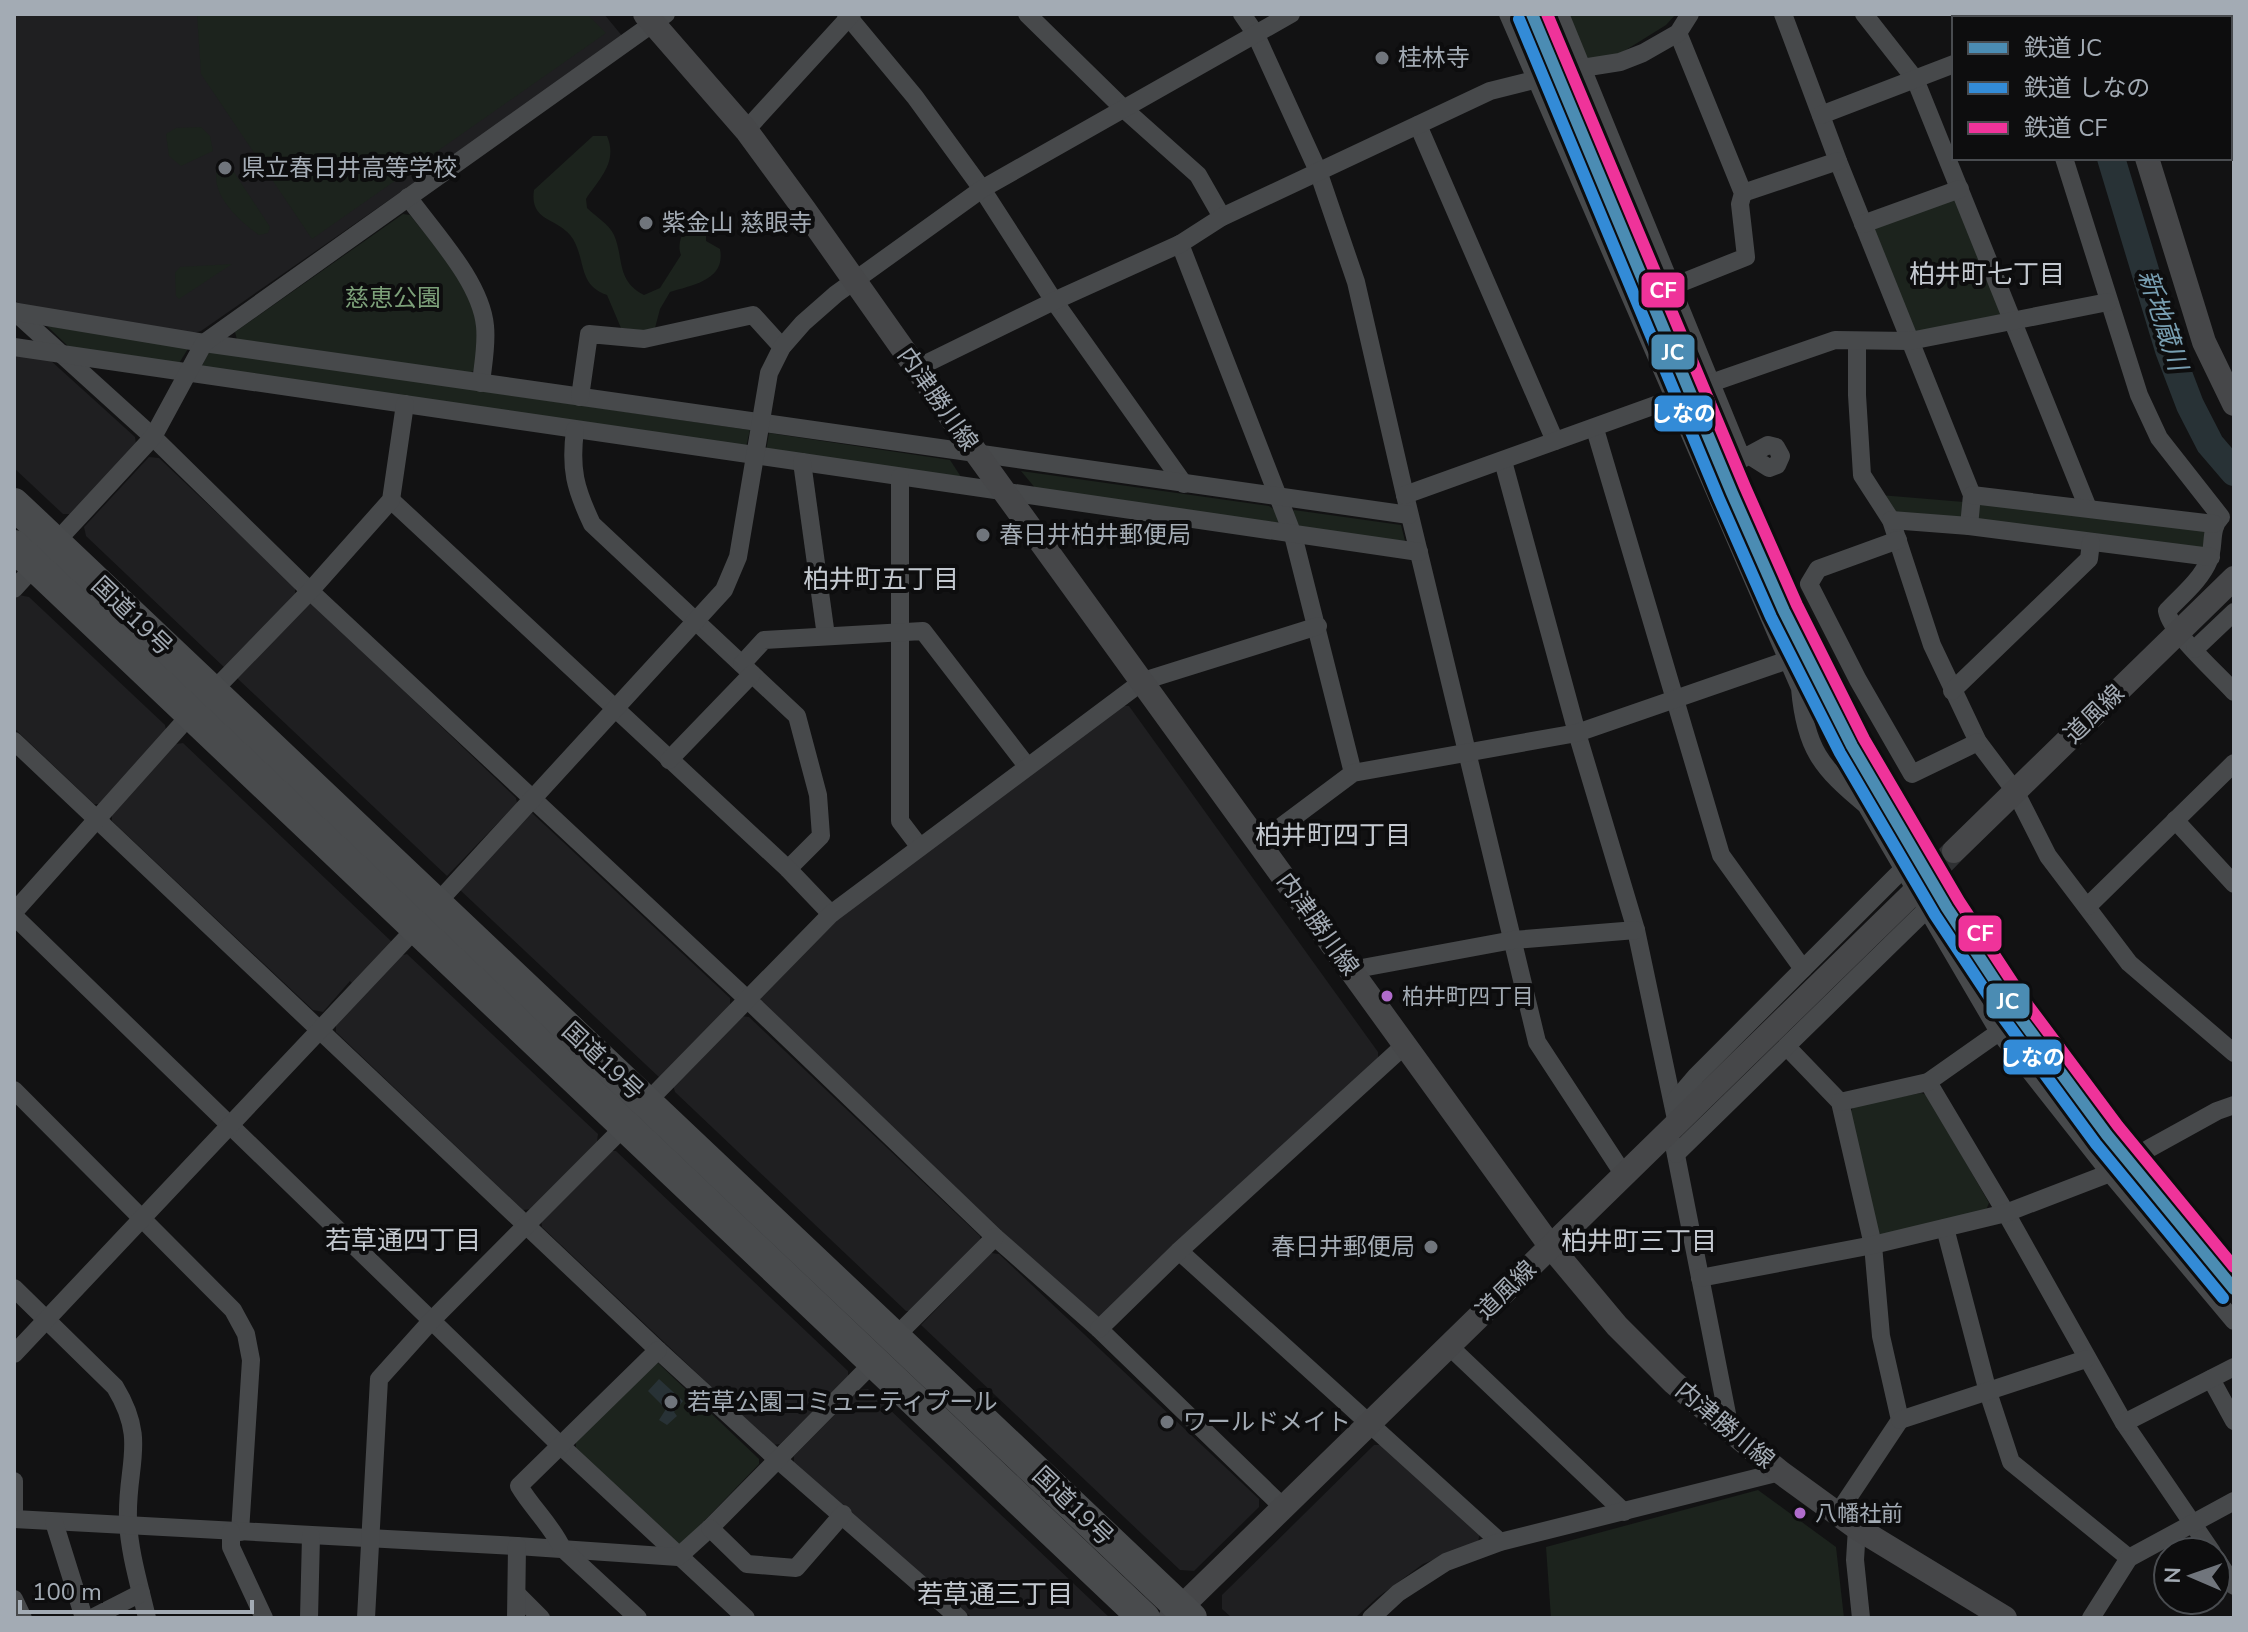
<svg xmlns="http://www.w3.org/2000/svg" width="2248" height="1632" font-family="'Nunito Sans','Noto Sans JP',sans-serif">
	<rect width="100%" height="100%" fill="#121213"/>
	<g fill="#1f1f21">
		<polygon points="14,14 604,14 623,37 201,331 194,333 24,309 14,299"/>
		<polygon points="2105,14 2234,14 2234,53 2230,53 2230,18 2108,18"/>
		<polygon points="14,355 50,360 135,437 136,444 71,514 63,514 14,468"/>
		<polygon points="149,457 159,458 295,587 295,594 226,669 86,536 84,527"/>
		<polygon points="19,595 29,597 165,725 167,734 102,804 94,804 14,728 14,600"/>
		<polygon points="312,603 516,798 517,803 447,876 238,679 237,674 304,604"/>
		<polygon points="1121,706 1129,706 1378,1052 1378,1060 1103,1319 1094,1318 761,1004 761,995 837,918"/>
		<polygon points="183,743 392,942 353,984 350,981 323,1012 313,1010 112,821 112,813 176,744"/>
		<polygon points="532,813 730,998 730,1006 661,1079 459,889"/>
		<polygon points="407,954 598,1134 597,1142 532,1209 523,1210 336,1032 336,1024 399,956"/>
		<polygon points="741,1016 749,1017 980,1236 981,1244 914,1311 906,1311 675,1092 673,1085"/>
		<polygon points="609,1151 616,1151 848,1371 848,1376 780,1444 773,1445 542,1227 541,1219"/>
		<polygon points="991,1253 999,1254 1259,1499 1259,1507 1194,1571 1180,1570 921,1325"/>
		<polygon points="868,1389 1110,1618 972,1618 794,1463 794,1456 859,1390"/>
		<polygon points="1374,1445 1382,1445 1480,1532 1478,1542 1423,1564 1378,1597 1355,1618 1232,1618 1222,1609 1222,1595"/>
	</g>
	<g fill="#1c231d">
		<polygon points="197,14 587,14 606,33 312,239 201,74"/>
		<polygon points="1569,14 1676,14 1666,25 1613,58 1587,60"/>
		<polygon points="201,127 210,136 213,151 181,166 169,156 166,134 176,128"/>
		<path d="M593 136H607C618 162 600 178 586 199L587 208C595 216 609 224 614 235 624 258 616 281 644 295L660 288 681 255C676 243 684 229 692 219L701 218 706 227V241L720 249C726 280 693 285 670 292L660 309 655 328 648 331 621 328 607 295C578 285 586 261 573 239 559 217 529 223 534 190Z"/>
		<path d="M224 162 228 163 270 227 268 233 259 235C239 221 206 191 219 164Z"/>
		<polygon points="1951,197 1957,201 2001,311 1999,317 1919,334 1912,330 1874,231 1877,225"/>
		<path d="M403 214 410 215C438 251 478 290 478 339 478 349 476 360 475 370L468 374 237 340 235 332Z"/>
		<polygon points="232,264 179,299 176,296 175,273 180,267"/>
		<polygon points="47,326 189,347 178,365 71,349"/>
		<polygon points="209,351 750,430 746,447 201,368"/>
		<polygon points="769,433 950,460 963,480 766,451"/>
		<polygon points="1021,471 1269,506 1275,510 1279,523 1036,489"/>
		<polygon points="1880,495 1964,502 1962,519 1892,512"/>
		<polygon points="1980,503 2203,530 2207,534 2207,545 2201,549 1977,522"/>
		<polygon points="1294,510 1401,525 1406,545 1301,529 1291,513"/>
		<polygon points="1921,1093 1927,1095 1989,1203 1986,1210 1883,1236 1875,1231 1850,1113 1854,1106"/>
		<polygon points="652,1363 658,1363 759,1459 759,1464 681,1545 671,1545 576,1450 576,1442"/>
		<polygon points="1758,1490 1836,1547 1844,1618 1551,1618 1546,1547"/>
	</g>
	<polygon fill="#283236" points="659,1379 683,1401 674,1412 677,1416 667,1425 659,1420 666,1409 648,1391"/>
	<g fill="none" stroke-linecap="round" stroke-linejoin="round">
		<g stroke="#283236" stroke-width="28">
			<polyline points="2060,14 2062,18"/>
			<polyline points="2111,158 2169,350 2190,405 2210,444 2234,472"/>
		</g>
		<polyline stroke="#2f3133" stroke-width="24" stroke-dasharray="24 12" stroke-linecap="butt" points="1911,895 1954,851"/>
		<g stroke="#47494b" stroke-width="18">
			<polyline points="846,14 915,97 982,189 1054,301 1184,484"/>
			<polyline points="1027,14 1124,109 1198,175 1222,217"/>
			<polyline points="1242,14 1255,33 1318,171 1356,282 1405,495 1537,1042 1624,1175"/>
			<path d="M1508 14 1800 688C1805 748 1821 768 1866 805L1999 1032 2110 1173 2234 1321"/>
			<polyline points="1560,14 1742,459 1768,445 1776,447 1781,456 1777,465 1769,468 1750,456"/>
			<polyline points="1783,14 1838,161 1972,495 1969,526"/>
			<polyline points="1864,14 1915,79 2088,508"/>
			<polyline points="1821,115 1954,64"/>
			<polyline points="1418,125 1555,441"/>
			<polyline points="746,130 852,14"/>
			<path d="M2064 158 2139 395 2159 438 2221 517C2209 529 2215 545 2209 560 2201 580 2182 595 2167 611 2171 633 2217 673 2234 692"/>
			<polyline points="1743,193 1838,161"/>
			<path d="M408 197C434 233 481 282 485 326 487 345 483 364 481 383"/>
			<polyline points="1863,224 1960,189"/>
			<polyline points="1180,244 1293,535 1353,773"/>
			<polyline points="1671,287 1746,257 1740,204 1743,193 1678,33"/>
			<polyline points="14,311 153,437 310,591 746,998 995,1237 1099,1329 1284,1508"/>
			<polyline points="17,312 204,343 1409,515"/>
			<polyline points="1857,342 1857,395 1862,475 1891,520 1932,645 1978,742 2015,791 2048,856 2129,963 2234,1053"/>
			<polyline points="14,347 1419,552"/>
			<polyline points="917,368 1054,301 1180,244 1222,217 1490,91 1582,68 1620,62 1643,53 1678,33 1690,14"/>
			<polyline points="1711,383 1835,340 1910,341 2108,302"/>
			<polyline points="580,397 589,334 644,339 753,315 782,347"/>
			<polyline points="1595,429 1721,855 1803,969"/>
			<path d="M575 430C570 469 575 488 592 524L797 716 818 795 821 836 788 869"/>
			<polyline points="1503,461 1577,733 1636,930 1677,1124"/>
			<polyline points="802,462 826,636"/>
			<polyline points="900,477 900,821 919,846"/>
			<polyline points="1405,495 1675,398"/>
			<polyline points="1972,495 2214,524"/>
			<polyline points="391,500 788,869 831,914"/>
			<polyline points="1891,520 1969,526 2211,557"/>
			<polyline points="1898,540 1818,569 1809,584 1858,680 1912,774 1978,742"/>
			<polyline points="55,543 153,437 204,343 666,14"/>
			<polyline points="14,589 35,566"/>
			<polyline points="2195,649 2234,612"/>
			<polyline points="742,664 764,640 923,631 1027,766"/>
			<polyline points="1952,691 2089,559 2091,542"/>
			<polyline points="212,692 310,591 391,500 405,404"/>
			<polyline points="14,741 658,1350 777,1459 959,1618"/>
			<polyline points="669,760 752,674"/>
			<polyline points="2175,820 2234,884"/>
			<polyline points="1258,839 1278,829 1353,773 1577,733 1788,660"/>
			<polyline points="437,903 724,590 738,557 769,373 782,347 803,323 836,294 982,189 1291,14"/>
			<polyline points="2088,906 2234,763"/>
			<polyline points="14,912 191,714"/>
			<polyline points="14,916 560,1445 746,1618"/>
			<polyline points="1351,970 1513,940 1636,930"/>
			<polyline points="1787,1047 1840,1102 1873,1245 1881,1336 1900,1420 1838,1513"/>
			<polyline points="1928,1082 2006,1213 2124,1423 2212,1552"/>
			<polyline points="14,1090 233,1310 246,1334 251,1360 240,1532"/>
			<polyline points="647,1102 831,914 1143,681 1318,626"/>
			<polyline points="1840,1102 1928,1082 1999,1032"/>
			<polyline points="1673,1103 1696,1076 1903,869"/>
			<polyline points="1674,1145 1730,1429"/>
			<polyline points="1676,1154 1928,908"/>
			<polyline points="1945,1228 1988,1392 2011,1462 2129,1558"/>
			<polyline points="1179,1251 1500,1542"/>
			<polyline points="1700,1278 1873,1245 2006,1213 2110,1173 2150,1148 2217,1111 2234,1105"/>
			<path d="M14 1288 115 1387C148 1441 126 1464 128 1520 129 1552 140 1587 147 1618"/>
			<polyline points="1099,1329 1179,1251 1406,1044"/>
			<polyline points="895,1337 995,1237"/>
			<polyline points="1449,1346 1624,1512"/>
			<polyline points="14,1354 417,927"/>
			<polyline points="2211,1379 2234,1421"/>
			<polyline points="1900,1420 2086,1359"/>
			<polyline points="2124,1423 2234,1367"/>
			<polyline points="14,1481 14,1519"/>
			<polyline points="14,1519 517,1546 678,1557 710,1528 873,1363"/>
			<polyline points="54,1522 84,1618"/>
			<polyline points="710,1528 747,1564 796,1568 843,1514"/>
			<polyline points="1857,1528 1855,1560 1861,1618"/>
			<polyline points="231,1531 231,1547 264,1618"/>
			<polyline points="2216,1558 2234,1586"/>
			<polyline points="517,1594 541,1618"/>
			<polyline points="14,1599 23,1618"/>
			<polyline points="92,1618 141,1593"/>
			<polyline points="309,1618 311,1536"/>
			<polyline points="366,1618 379,1379 432,1320 625,1126"/>
			<polyline points="516,1618 517,1546"/>
			<path d="M638 1618 562 1548C552 1526 532 1508 519 1486L658 1350"/>
			<polyline points="1371,1618 1398,1593 1446,1562 1500,1542 1780,1472"/>
			<polyline points="2091,1618 2129,1558 2234,1501"/>
		</g>
		<g stroke="#464749" stroke-width="24">
			<polyline points="645,14 746,130 804,209 977,454 1551,1247 1617,1326 1673,1382 1780,1472 1857,1528 2005,1618"/>
			<polyline points="2094,14 2096,18"/>
			<polyline points="2230,68 2234,68"/>
			<polyline points="2147,158 2204,342 2234,404"/>
			<polyline points="1954,851 2234,578"/>
			<polyline points="1170,1618 1911,895"/>
		</g>
		<g stroke="#494b4d" stroke-width="32">
			<polyline points="14,504 1191,1618"/>
			<polyline points="14,546 1144,1618"/>
		</g>
		<g stroke="#0d0d0e" stroke-width="18">
			<polyline id="rail-1" points="1532,14 1732,493 1784,611 1852,746 1947,908 2013,1008 2107,1135 2234,1289"/>
		</g>
		<g stroke="#0d0d0e" stroke-width="18">
			<polyline id="rail-2" points="1519,19 1719,499 1771,617 1840,753 1935,915 2002,1016 2096,1144 2223,1298"/>
		</g>
		<g stroke="#0d0d0e" stroke-width="18">
			<polyline id="rail-3" points="1547,14 1745,487 1797,605 1864,739 1959,901 2024,1000 2118,1126 2234,1267"/>
		</g>
		<use href="#rail-1" stroke="#4b8cb3" stroke-width="12"/>
		<use href="#rail-2" stroke="#338bd7" stroke-width="12"/>
		<use href="#rail-3" stroke="#ef339a" stroke-width="12"/>
	</g>
	<g fill="#70757c" stroke="#0d0d0e" stroke-width="3">
		<circle cx="1382" cy="58" r="8"/>
		<circle cx="225" cy="168" r="8"/>
		<circle cx="646" cy="223" r="8"/>
		<circle cx="983" cy="535" r="8"/>
		<circle cx="1431" cy="1247" r="8"/>
		<circle cx="671" cy="1402" r="8"/>
		<circle cx="1167" cy="1422" r="8"/>
	</g>
	<g fill="#b06ccc" stroke="#0d0d0e" stroke-width="3">
		<circle cx="1387" cy="996" r="7"/>
		<circle cx="1800" cy="1513" r="7"/>
	</g>
	<g text-anchor="middle" stroke-width="8" stroke-linejoin="round" paint-order="stroke">
		<g font-size="22" fill="#a3abb4" stroke="#0d0d0e" text-anchor="start">
			<text x="1402" y="1004">柏井町四丁目</text>
			<text x="1815" y="1521">八幡社前</text>
		</g>
		<g font-size="24" fill="#a3abb4" stroke="#0d0d0e" text-anchor="start">
			<text x="1398" y="66">桂林寺</text>
			<text x="241" y="176">県立春日井高等学校</text>
			<text x="662" y="231">紫金山 慈眼寺</text>
			<text x="999" y="543">春日井柏井郵便局</text>
			<text x="1415" y="1255" text-anchor="end">春日井郵便局</text>
			<text x="687" y="1410">若草公園コミュニティプール</text>
			<text x="1183" y="1430">ワールドメイト</text>
		</g>
		<g font-size="24" fill="#7ca079" stroke="#0d0d0e">
			<text x="393" y="306">慈恵公園</text>
		</g>
		<g font-size="24" fill="#a3abb4" stroke="#0d0d0e">
			<text transform="translate(938 399) rotate(55)" y="8">内津勝川線</text>
			<text transform="translate(132 616) rotate(44)" y="8">国道19号</text>
			<text transform="translate(2094 714) rotate(-44)" y="8">道風線</text>
			<text transform="translate(1318 924) rotate(54)" y="8">内津勝川線</text>
			<text transform="translate(603 1061) rotate(43)" y="8">国道19号</text>
			<text transform="translate(1506 1290) rotate(-44)" y="8">道風線</text>
			<text transform="translate(1725 1425) rotate(40)" y="8">内津勝川線</text>
			<text transform="translate(1073 1506) rotate(44)" y="8">国道19号</text>
		</g>
		<g font-size="26" fill="#c4c9d0" stroke="#0d0d0e">
			<text x="1987" y="283">柏井町七丁目</text>
			<text x="881" y="588">柏井町五丁目</text>
			<text x="1333" y="844">柏井町四丁目</text>
			<text x="403" y="1249">若草通四丁目</text>
			<text x="1639" y="1250">柏井町三丁目</text>
			<text x="995" y="1603">若草通三丁目</text>
		</g>
		<g font-size="26" font-style="italic" fill="#789eb1" stroke="#0d0d0e">
			<text transform="translate(2163 320) rotate(72)" y="9">新地蔵川</text>
		</g>
	</g>
	<g stroke="#0d0d0e" stroke-width="3">
		<rect x="1640" y="271" width="46" height="38" rx="8" fill="#ef339a"/>
		<rect x="1650" y="333" width="46" height="38" rx="8" fill="#4b8cb3"/>
		<rect x="1653" y="394" width="61" height="39" rx="8" fill="#338bd7"/>
		<rect x="1957" y="914" width="46" height="39" rx="8" fill="#ef339a"/>
		<rect x="1985" y="982" width="46" height="38" rx="8" fill="#4b8cb3"/>
		<rect x="2002" y="1038" width="61" height="38" rx="8" fill="#338bd7"/>
	</g>
	<g font-size="22" text-anchor="middle" font-weight="bold" fill="#fff">
		<text x="1663" y="298">CF</text>
		<text x="1673" y="360">JC</text>
		<text x="1683" y="421">しなの</text>
		<text x="1980" y="941">CF</text>
		<text x="2008" y="1009">JC</text>
		<text x="2032" y="1065">しなの</text>
	</g>
	<rect width="2248" height="1632" fill="none" stroke="#a3abb4" stroke-width="32"/>
	<rect x="1952" y="16" width="280" height="144" fill="#0d0d0e" stroke="#494c50" stroke-width="2"/>
	<rect x="1968" y="42" width="40" height="12" fill="#4b8cb3" stroke="#494c50" stroke-width="2"/>
	<text x="2024" y="56" font-size="24" fill="#a3abb4">鉄道 JC</text>
	<rect x="1968" y="82" width="40" height="12" fill="#338bd7" stroke="#494c50" stroke-width="2"/>
	<text x="2024" y="96" font-size="24" fill="#a3abb4">鉄道 しなの</text>
	<rect x="1968" y="122" width="40" height="12" fill="#ef339a" stroke="#494c50" stroke-width="2"/>
	<text x="2024" y="136" font-size="24" fill="#a3abb4">鉄道 CF</text>
	<g transform="translate(2192 1576) rotate(272)"><circle r="38" fill="#0d0d0e" stroke="#494c50" stroke-width="2"/>
	<path d="M0-6L14 30L0 20L-14 30Z" fill="#70757c"/>
	<text y="-12" font-size="22" font-weight="bold" text-anchor="middle" fill="#a3abb4">N</text>
	</g>
	<path d="M20 1600v12h232v-12" fill="none" stroke="#a3abb4" stroke-width="4"/>
	<text x="32" y="1600" font-size="24" fill="#a3abb4" stroke="#0d0d0e" stroke-width="6" paint-order="stroke">100 m</text>
</svg>
